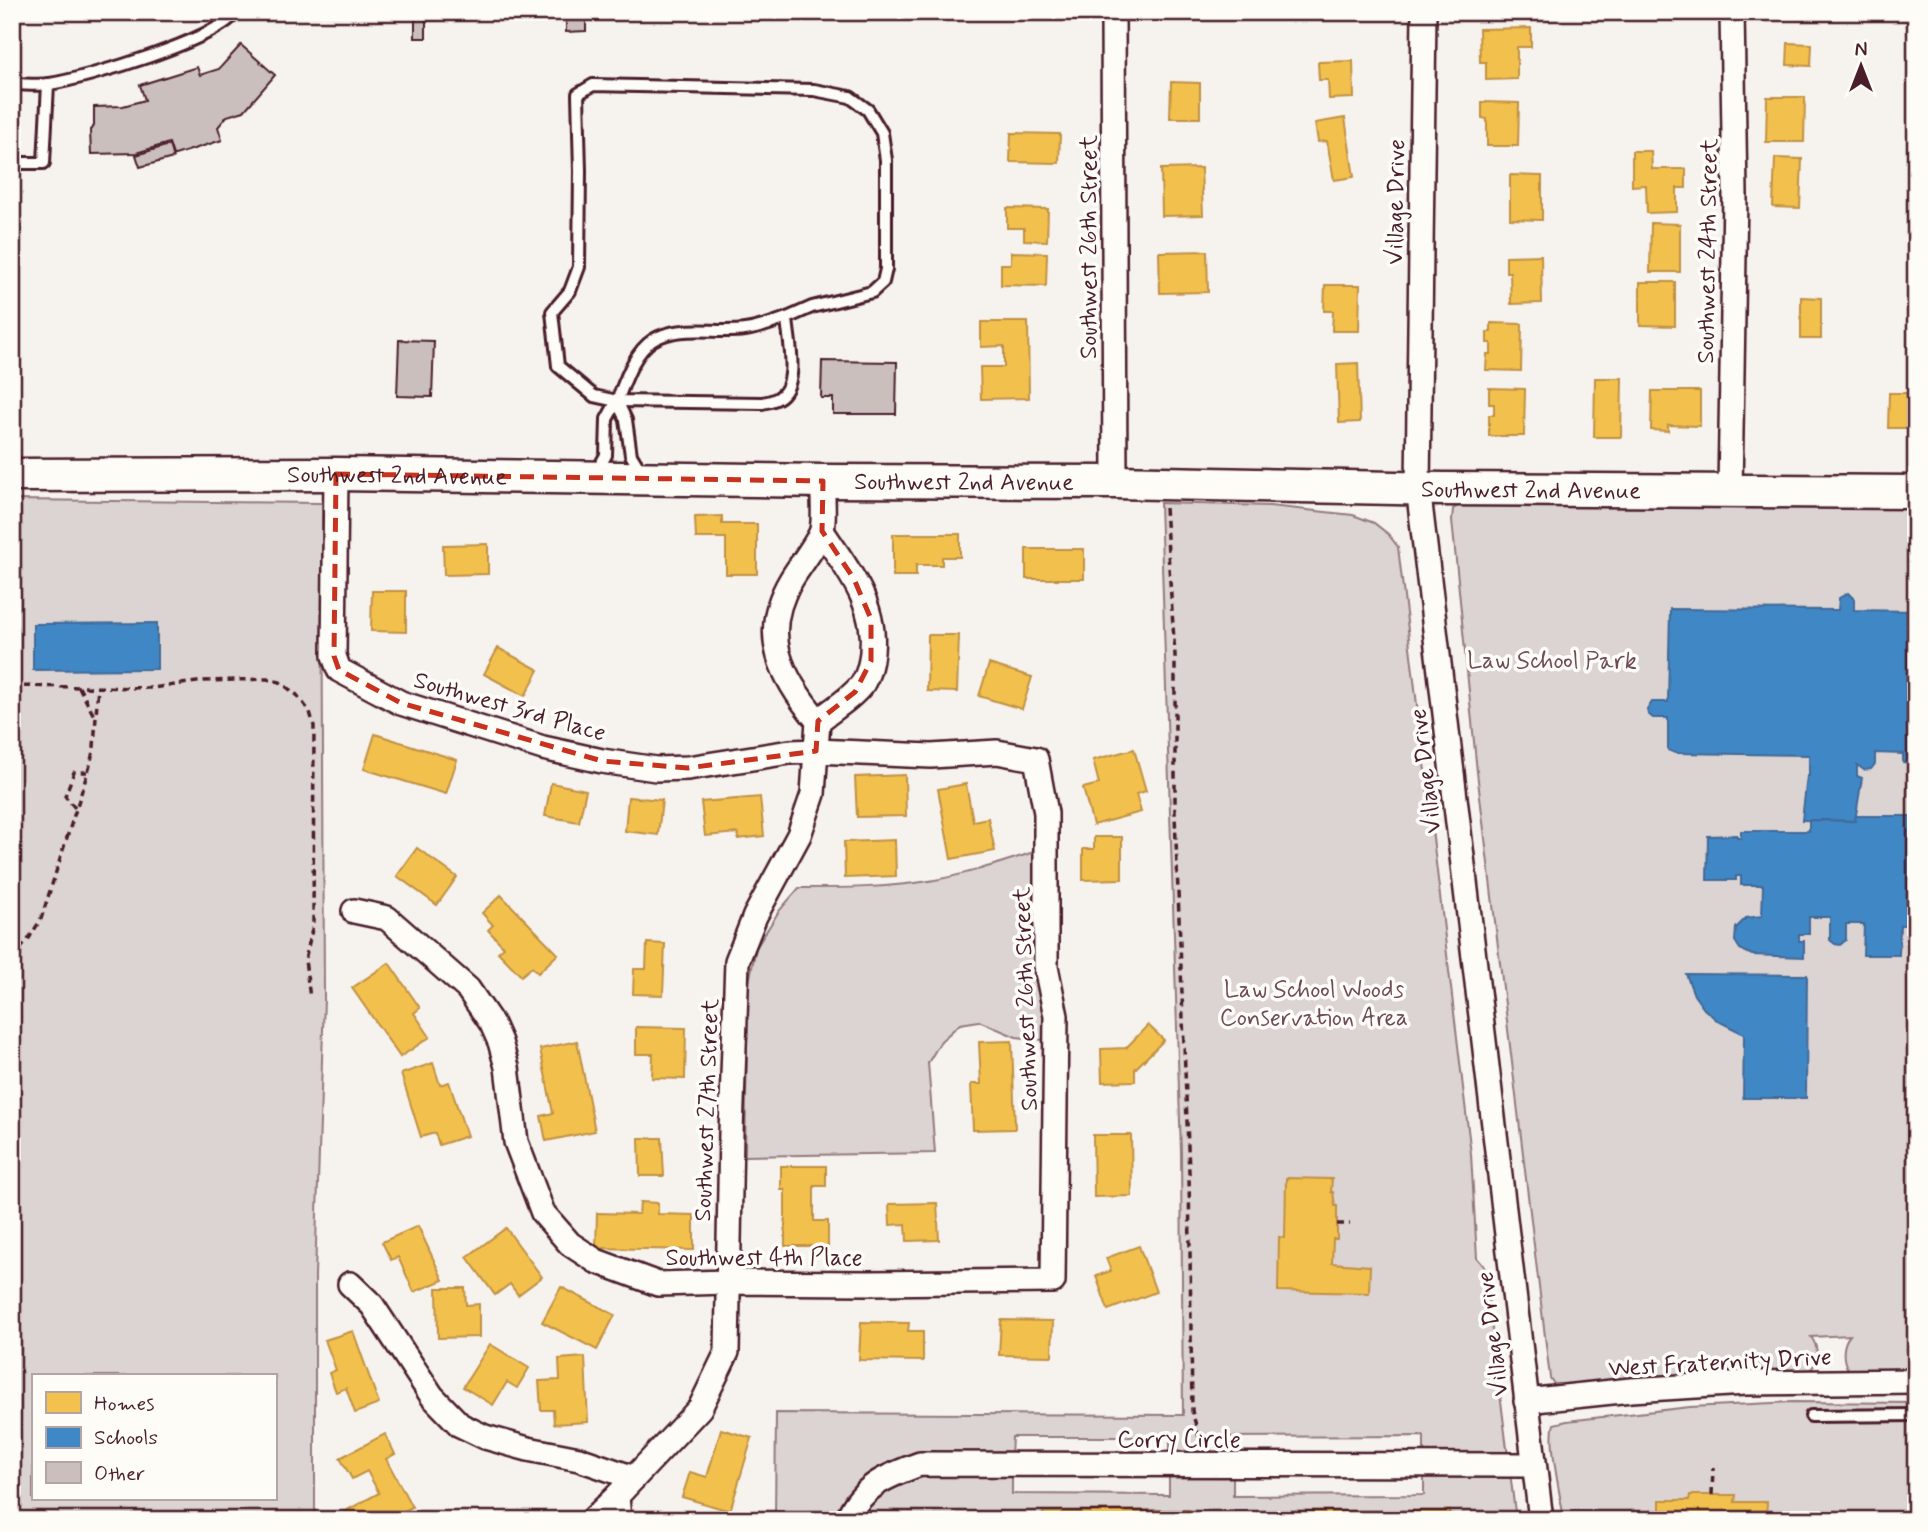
<svg xmlns="http://www.w3.org/2000/svg" width="1928" height="1532" font-family="Mynerve,sans-serif">
	<rect width="100%" height="100%" fill="#f6f3ef"/>
	<filter id="ink" filterUnits="userSpaceOnUse"><feTurbulence type="fractalNoise" baseFrequency=".0143" numOctaves="2"/><feDisplacementMap in="SourceGraphic" scale="14" xChannelSelector="R" yChannelSelector="G"/><feConvolveMatrix kernelMatrix="1 2 1 2 8 2 1 2 1" color-interpolation-filters="sRGB"/></filter>
	<g filter="url(#ink)">
		<g fill="#dcd4d2" stroke="#937a7e" stroke-width="2" fill-rule="evenodd">
			<path d="M12 500 322 503 324 999 315 1275V1520H12ZM33 1376H275V1499H33Z"/>
			<path d="M1466 501 1916 503V1371L1848 1369C1841 1358 1843 1343 1850 1335L1811 1337C1819 1347 1819 1362 1809 1372L1621 1380 1562 1385 1554 1384 1550 1378 1477 772 1452 520 1453 509Z"/>
			<polygon points="1160,503 1270,506 1353,515 1374,523 1388,534 1398,547 1471,1154 1477,1258 1484,1266 1516,1520 1190,1520 1189,1510 1043,1513 1044,1520 857,1520 871,1498 921,1473 1012,1473 1012,1494 1169,1495 1169,1476 1233,1476 1233,1496 1424,1495 1424,1436 1211,1437 1211,1455 1170,1455 1170,1437 1012,1437 1011,1456 918,1457 837,1520 775,1520 776,1413 1183,1415 1181,1152"/>
			<path d="M1034 852 1035 952 1044 1013 1043 1040 1016 1037 979 1021 960 1024 941 1041 928 1063 935 1153 745 1156 748 987 756 948 779 911 799 888C843 888 886 888 929 881 965 875 1000 863 1034 852Z"/>
			<path d="M1792 1402 1916 1403V1520H1564C1561 1498 1548 1443 1554 1424L1567 1421 1690 1407Z"/>
		</g>
		<g fill="#f2c14e" stroke="#c09044" stroke-width="2">
			<polygon points="1531,28 1531,47 1517,47 1517,79 1486,80 1486,62 1480,62 1479,29"/>
			<polygon points="1788,43 1812,44 1811,66 1787,65"/>
			<polygon points="1353,61 1354,98 1329,99 1328,80 1319,80 1318,62"/>
			<polygon points="1171,82 1200,83 1200,118 1170,118"/>
			<polygon points="1767,97 1805,97 1804,142 1766,142"/>
			<polygon points="1482,102 1519,103 1518,146 1487,146 1487,119 1482,118"/>
			<polygon points="1345,118 1354,177 1334,180 1327,141 1318,142 1315,123"/>
			<polygon points="1011,133 1060,134 1059,163 1010,162"/>
			<polygon points="1632,151 1651,151 1652,169 1686,169 1686,188 1677,188 1677,212 1647,213 1646,185 1632,186"/>
			<polygon points="1775,158 1802,159 1800,208 1773,207"/>
			<polygon points="1201,168 1203,215 1162,216 1161,169"/>
			<polygon points="1510,175 1542,176 1542,220 1510,219"/>
			<polygon points="1007,208 1048,209 1047,241 1024,240 1024,228 1007,228"/>
			<polygon points="1651,223 1680,224 1680,272 1650,272"/>
			<polygon points="1207,251 1208,292 1160,293 1159,252"/>
			<polygon points="1011,252 1047,253 1046,286 1001,285 1001,264 1011,264"/>
			<polygon points="1541,255 1542,303 1511,304 1510,272 1506,272 1506,256"/>
			<polygon points="1640,282 1675,282 1675,326 1640,325"/>
			<polygon points="1325,285 1360,285 1359,331 1332,331 1333,311 1324,311"/>
			<polygon points="1801,297 1821,298 1821,339 1801,339"/>
			<polygon points="981,322 1028,322 1029,398 981,399 980,367 1004,367 1004,346 981,347"/>
			<polygon points="1491,323 1522,324 1521,371 1486,370 1487,354 1491,354 1491,343 1487,343 1487,332 1491,332"/>
			<polygon points="1358,363 1360,422 1339,423 1337,364"/>
			<polygon points="1595,378 1622,378 1621,437 1594,437"/>
			<polygon points="1489,388 1525,389 1524,436 1489,436 1489,415 1494,415 1494,404 1489,404"/>
			<polygon points="1652,391 1700,391 1700,426 1668,425 1668,431 1651,430"/>
			<polygon points="1889,393 1916,393 1916,428 1888,428"/>
			<polygon points="722,516 722,524 757,524 757,574 726,574 726,538 696,538 695,517"/>
			<polygon points="893,534 960,534 960,557 942,557 942,565 916,565 916,576 893,576"/>
			<polygon points="488,544 488,574 444,575 443,545"/>
			<rect x="1026" y="549" width="58" height="30"/>
			<polygon points="372,591 406,591 406,632 371,631"/>
			<polygon points="928,635 959,635 957,692 927,691"/>
			<polygon points="498,648 539,670 525,696 484,674"/>
			<polygon points="989,664 1032,677 1022,709 979,696"/>
			<polygon points="375,734 457,760 446,794 364,769"/>
			<polygon points="1134,749 1146,791 1136,794 1141,812 1093,825 1083,788 1099,784 1093,760"/>
			<polygon points="905,775 906,816 857,817 855,777"/>
			<polygon points="551,783 586,790 579,822 545,816"/>
			<polygon points="966,784 973,821 988,818 995,851 951,859 938,789"/>
			<polygon points="628,797 662,800 658,835 625,831"/>
			<polygon points="760,797 764,836 738,839 738,833 705,836 701,802"/>
			<polygon points="1094,837 1122,837 1122,879 1083,880 1083,849 1094,849"/>
			<polygon points="895,840 896,876 845,878 844,842"/>
			<polygon points="417,848 457,877 437,905 397,876"/>
			<polygon points="501,895 558,954 538,973 532,967 521,976 498,952 504,947 488,930 493,925 482,913"/>
			<polygon points="647,943 665,944 663,995 633,994 634,969 646,969"/>
			<polygon points="389,963 420,1008 414,1013 430,1037 400,1057 352,988"/>
			<polygon points="1148,1025 1164,1040 1135,1069 1135,1081 1102,1082 1101,1049 1126,1048"/>
			<polygon points="636,1027 686,1028 685,1079 652,1078 653,1054 636,1054"/>
			<polygon points="577,1041 595,1131 546,1141 541,1116 553,1113 540,1049"/>
			<polygon points="1012,1041 1015,1129 973,1130 971,1084 981,1084 979,1042"/>
			<polygon points="433,1063 440,1085 449,1082 467,1136 439,1145 435,1133 421,1137 401,1074"/>
			<polygon points="1093,1135 1131,1135 1132,1196 1094,1197"/>
			<polygon points="639,1138 662,1138 664,1176 640,1176"/>
			<polygon points="781,1166 826,1166 826,1186 814,1186 814,1221 828,1221 828,1246 785,1246 785,1190 781,1190"/>
			<polygon points="1286,1178 1332,1179 1331,1192 1333,1192 1335,1206 1337,1206 1337,1239 1333,1239 1332,1263 1370,1266 1369,1293 1278,1291 1279,1237 1285,1238"/>
			<polygon points="640,1202 658,1203 658,1214 694,1215 694,1250 596,1248 597,1213 639,1214"/>
			<polygon points="937,1203 939,1240 907,1241 906,1224 890,1225 889,1204"/>
			<polygon points="418,1226 443,1280 414,1292 398,1257 391,1260 382,1242"/>
			<polygon points="506,1228 542,1277 518,1295 510,1284 495,1295 467,1257"/>
			<polygon points="1139,1246 1156,1292 1108,1310 1096,1276 1111,1271 1106,1258"/>
			<polygon points="561,1287 615,1315 597,1350 542,1322"/>
			<polygon points="437,1288 465,1288 466,1305 479,1304 479,1337 438,1338"/>
			<polygon points="1001,1320 1053,1321 1052,1356 999,1355"/>
			<polygon points="861,1322 909,1323 908,1331 923,1331 923,1361 859,1360"/>
			<polygon points="353,1331 379,1404 355,1413 346,1388 336,1392 329,1373 336,1370 325,1340"/>
			<polygon points="490,1344 529,1368 517,1388 507,1382 493,1405 463,1387"/>
			<polygon points="585,1357 588,1422 554,1424 553,1410 541,1410 539,1381 560,1380 559,1359"/>
			<polygon points="721,1429 752,1438 730,1511 682,1497 690,1472 707,1477"/>
			<polygon points="385,1434 395,1454 386,1459 412,1507 387,1520 339,1520 338,1515 379,1493 367,1471 352,1479 340,1458"/>
			<polygon points="1690,1495 1736,1495 1735,1502 1767,1502 1766,1520 1660,1520 1660,1500 1689,1500"/>
			<polygon points="1189,1510 1190,1520 1044,1520 1043,1512"/>
			<rect x="1295" y="1511" width="155" height="9"/>
		</g>
		<g fill="#3f88c5" stroke="#426897" stroke-width="2">
			<polygon points="1848,593 1854,599 1854,610 1916,611 1916,763 1903,762 1903,754 1875,753 1875,764 1871,769 1864,770 1857,765 1857,776 1862,778 1855,821 1802,820 1807,776 1809,776 1809,755 1675,753 1668,750 1668,718 1653,718 1648,714 1647,710 1652,702 1668,702 1670,609 1838,610 1839,598"/>
			<polygon points="157,623 157,669 33,670 33,624"/>
			<polygon points="1856,816 1916,816 1916,925 1900,925 1899,955 1863,955 1864,924 1846,924 1846,940 1840,945 1835,944 1830,940 1830,917 1809,917 1809,934 1799,934 1799,941 1804,941 1804,957 1752,955 1740,949 1735,941 1736,928 1746,918 1762,916 1763,885 1741,885 1741,876 1736,876 1736,880 1707,880 1708,836 1737,835 1737,838 1741,838 1741,831 1809,831 1809,820 1855,821"/>
			<polygon points="1686,974 1807,975 1806,1098 1743,1098 1744,1034 1718,1021 1704,1009 1694,995"/>
		</g>
		<g fill="#cbbfbe" stroke="#4a1f2b" stroke-width="2">
			<polygon points="415,12 438,12 438,20 426,20 426,38 415,38"/>
			<polygon points="566,12 586,12 586,31 566,32"/>
			<polygon points="241,45 275,75 244,111 227,116 218,127 222,140 175,155 173,155 169,143 136,153 91,154 90,130 94,126 94,107 123,106 145,100 140,85 197,67 200,75 219,69"/>
			<polygon points="169,145 173,158 140,167 136,155"/>
			<polygon points="399,340 434,341 432,397 397,396"/>
			<polygon points="822,361 897,362 896,414 833,414 833,398 821,398"/>
		</g>
		<g fill="none" stroke-linecap="round" stroke-linejoin="round">
			<g stroke="#4a1f2b" stroke-width="16">
				<g id="service">
					<path d="M12 84C25 84 38 86 50 84 87 78 217 40 236 12"/>
					<path d="M593 85 814 90 850 97 868 110 882 133 886 160V269L883 282 872 292 812 307 787 318C788 338 801 385 778 398 773 401 767 402 762 403L617 401 594 396 558 366 552 312 570 291 579 267 580 171 578 94Z"/>
					<polyline points="12,163 44,163 48,84"/>
					<polyline points="596,473 606,455 607,419 617,401"/>
					<path d="M642 473 631 455 626 420 617 401C625 381 634 352 653 340 679 324 716 334 745 330 760 328 773 323 787 318"/>
					<polyline points="1811,1416 1916,1415"/>
				</g>
			</g>
			<g stroke="#4a1f2b" stroke-width="28">
				<g id="minor">
					<polyline points="1113,12 1115,482"/>
					<polyline points="1424,12 1418,487 1541,1520"/>
					<polyline points="336,474 334,656 339,670 401,703 543,748 602,761 656,769 688,768 790,752 816,751 931,756 997,752 1036,759 1046,813 1046,967 1056,1016 1053,1281 869,1283 728,1282 658,1284 596,1261 570,1244 543,1213 516,1142 507,1067 500,1042 492,1024 468,989 387,918 354,911"/>
					<polyline points="1730,490 1735,195 1732,12"/>
					<path d="M818 721C833 709 852 698 863 683 869 673 871 663 872 652 877 604 847 569 822 531"/>
					<polyline points="350,1284 372,1305 432,1396 460,1425 485,1437 528,1449 579,1459 634,1478"/>
					<polyline points="1526,1401 1631,1390 1746,1383 1916,1381"/>
					<polyline points="592,1520 617,1496"/>
					<path d="M619 1520 617 1496 700 1408 727 1352 731 1132 737 961 755 916 799 835 813 794 818 721C782 678 758 635 791 580 798 568 819 541 822 530 825 515 822 497 823 481"/>
					<path d="M847 1520C861 1486 887 1476 920 1464L1534 1465"/>
				</g>
			</g>
			<g stroke="#4a1f2b" stroke-width="37">
				<g id="secondary">
					<path id="s1" d="M12 475 336 474 823 481 1115 482 1443 489 1916 492"/>
				</g>
			</g>
			<g stroke="#4a1f2b" stroke-width="3.5" stroke-dasharray="7 5" stroke-linecap="butt">
				<polyline points="1165,508 1175,655 1175,815 1189,1172 1192,1411 1201,1444"/>
				<polyline points="12,686 152,688 204,681 267,679 280,682 297,695 310,712 314,726 313,925 305,960 310,998"/>
				<polyline points="79,687 94,716"/>
				<polyline points="75,808 65,796 74,772 87,772"/>
				<polyline points="12,958 28,940 41,919 90,765 94,747 98,686"/>
				<polyline points="1337,1224 1350,1224"/>
				<polyline points="1712,1495 1713,1468"/>
				<polyline points="81,1519 82,1520"/>
			</g>
			<use href="#service" stroke="#fdfcf7" stroke-width="10"/>
			<use href="#minor" stroke="#fdfcf7" stroke-width="23"/>
			<use href="#secondary" stroke="#fdfcf7" stroke-width="32"/>
		</g>
	</g>
	<path fill="none" stroke="#c8321e" stroke-width="5" stroke-dasharray="14 9" stroke-linejoin="round" d="M336 474 823 481 822 531 854 579 871 619V661L855 692 818 721 816 751 688 768 602 761 401 703 339 670 334 656Z"/>
	<g text-anchor="middle" stroke-width="7" stroke-linejoin="round" paint-order="stroke">
		<g font-size="24" fill="#4a1f2b" stroke="#fdfcf7">
			<text transform="translate(1395 202) rotate(-89)" y="8">Village Drive</text>
			<text transform="translate(1088 247) rotate(-90)" y="8">Southwest 26th Street</text>
			<text transform="translate(1707 251) rotate(-89)" y="8">Southwest 24th Street</text>
			<text dy="8" stroke="none"><textPath href="#s1" startOffset="385">Southwest 2nd Avenue</textPath></text>
			<text dy="8" stroke="none"><textPath href="#s1" startOffset="952">Southwest 2nd Avenue</textPath></text>
			<text dy="8" stroke="none"><textPath href="#s1" startOffset="1519">Southwest 2nd Avenue</textPath></text>
			<text transform="translate(510 706) rotate(16)" y="8">Southwest 3rd Place</text>
			<text transform="translate(1425 771) rotate(-97)" y="8">Village Drive</text>
			<text transform="translate(1025 999) rotate(-92)" y="8">Southwest 26th Street</text>
			<text transform="translate(706 1110) rotate(-88)" y="8">Southwest 27th Street</text>
			<text x="764" y="1265">Southwest 4th Place</text>
			<text transform="translate(1492 1334) rotate(-97)" y="8">Village Drive</text>
			<text transform="translate(1720 1362) rotate(-3)" y="8">West Fraternity Drive</text>
			<text x="1179" y="1447">Corry Circle</text>
		</g>
		<g font-size="24" fill="#6e4c55" stroke="#fdfcf7">
			<text x="1552" y="668">Law School Park</text>
			<text x="1314" y="997">Law School Woods<tspan x="1314" dy="28">Conservation Area</tspan></text>
		</g>
	</g>
	<rect width="1928" height="1532" fill="none" stroke="#fdfcf7" stroke-width="42"/>
	<rect x="21" y="21" width="1886" height="1490" fill="none" stroke="#4a1f2b" stroke-width="2.5" filter="url(#ink)"/>
	<rect x="32" y="1374" width="245" height="126" fill="#fdfcf7" stroke="#b5a4a5" stroke-width="2"/>
	<rect x="46" y="1392" width="35" height="21" fill="#f2c14e" stroke="#b5a4a5" stroke-width="2"/>
	<text x="94" y="1410" font-size="21" fill="#4a1f2b">Homes</text>
	<rect x="46" y="1427" width="35" height="21" fill="#3f88c5" stroke="#b5a4a5" stroke-width="2"/>
	<text x="94" y="1444" font-size="21" fill="#4a1f2b">Schools</text>
	<rect x="46" y="1462" width="35" height="21" fill="#cbbfbe" stroke="#b5a4a5" stroke-width="2"/>
	<text x="94" y="1480" font-size="21" fill="#4a1f2b">Other</text>
	<g transform="translate(1861 66)" stroke="#fdfcf7" stroke-width="5" paint-order="stroke">
	<path d="M0-5L12 26L0 18L-12 26Z" fill="#4a1f2b"/>
	<text y="-10" font-size="19" font-weight="bold" text-anchor="middle" fill="#4a1f2b">N</text>
	</g>
</svg>
